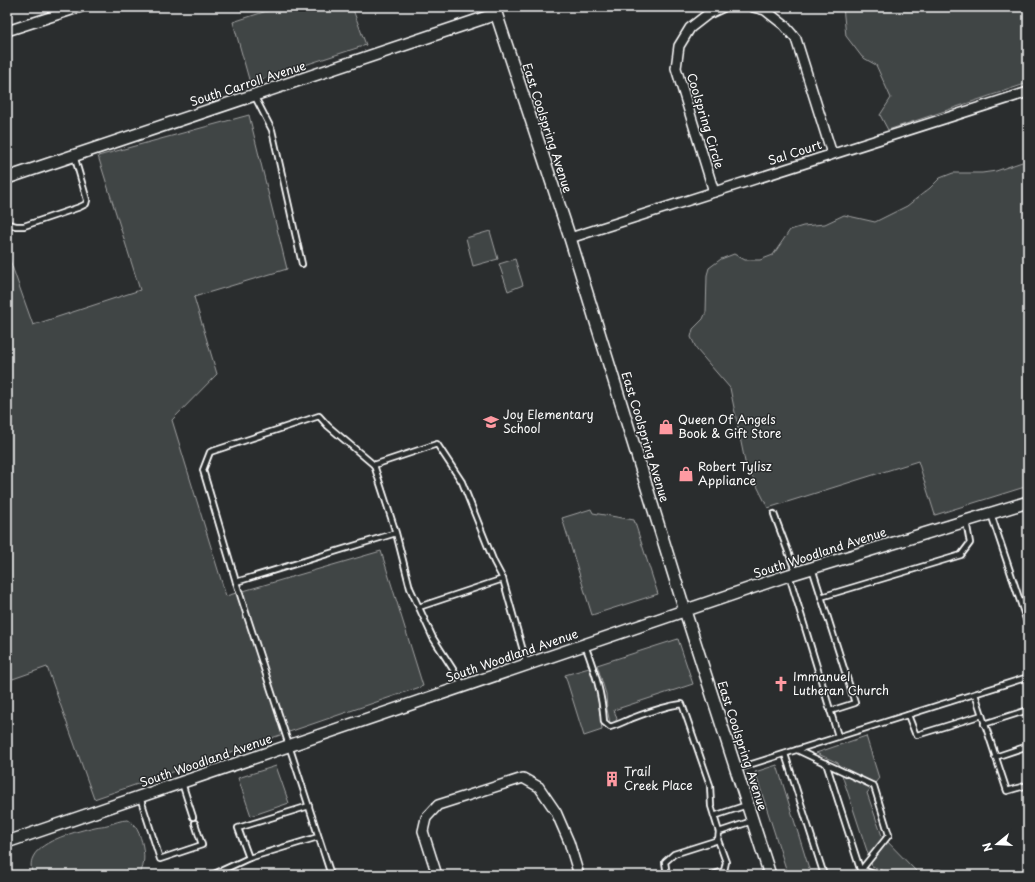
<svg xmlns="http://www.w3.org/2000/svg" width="1035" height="882" font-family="'Playpen Sans',sans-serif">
	<rect width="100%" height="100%" fill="#2a2d2e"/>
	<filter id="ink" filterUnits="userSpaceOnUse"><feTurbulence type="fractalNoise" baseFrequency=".025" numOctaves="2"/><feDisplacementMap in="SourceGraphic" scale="8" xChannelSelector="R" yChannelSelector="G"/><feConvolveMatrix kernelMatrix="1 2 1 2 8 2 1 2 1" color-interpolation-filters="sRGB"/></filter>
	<g filter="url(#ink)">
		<g fill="#414445" stroke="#a0a2a2">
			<polygon points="279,7 352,7 366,45 250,83 233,22"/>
			<polygon points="843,7 1028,7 1028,83 888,130 880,115 891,98 876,65 862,57 846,36"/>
			<polygon points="249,115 287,269 194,297 217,374 172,420 226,596 381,551 423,686 94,799 47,667 7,681 7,252 33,325 140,290 98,156"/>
			<polygon points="1028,160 1028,486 935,515 918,461 768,508 745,462 730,388 697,350 691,337 693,329 703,319 706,312 707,275 709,268 721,259 734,254 745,260 760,260 773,255 790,230 803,226 825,224 844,215 875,222 907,206 930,188 940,178 953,173 982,173 996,171"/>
			<polygon points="490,231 498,259 473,266 466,238"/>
			<polygon points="515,259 523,285 508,291 499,264"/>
			<polygon points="591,509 593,513 634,520 658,594 592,615 562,518"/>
			<polygon points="678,639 693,684 614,710 617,719 615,722 610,723 607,709 606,694 597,665"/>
			<polygon points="589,668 597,690 602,730 584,736 565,675"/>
			<path d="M866 736 879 778 867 793 882 836 917 872C897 877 890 874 872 866L838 763 816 753Z"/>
			<polygon points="777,765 811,875 788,875 755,772"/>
			<polygon points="276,766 289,803 251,816 238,778"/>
			<path d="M128 820C142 826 150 865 138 875H33C31 869 30 863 33 857 41 840 78 831 95 827 99 826 104 826 107 825 115 823 120 820 128 820Z"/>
		</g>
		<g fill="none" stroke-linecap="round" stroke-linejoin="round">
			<g stroke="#fff" stroke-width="8">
				<g id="service">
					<polyline points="254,95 272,130 302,264"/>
					<polyline points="7,222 8,224 16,226 24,226 80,207 86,204 87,200 74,155"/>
					<polyline points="374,465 437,444 462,482 494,562 503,579 527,665"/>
					<polyline points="774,514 796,573"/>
					<polyline points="991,514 1028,625"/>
					<polyline points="396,533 374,465 328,426 319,416 210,452 203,470 236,582 396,533 410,588 433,638 463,685"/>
					<polyline points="812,568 855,703 830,711"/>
					<polyline points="789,575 838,736"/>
					<polyline points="236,582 331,875"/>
					<polyline points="821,597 961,555 970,543 966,521"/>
					<polyline points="419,607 503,579"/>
					<path d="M585 645C595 672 602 693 604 722L610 727C617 725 623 722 630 719 646 713 664 706 682 704L710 785 711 806 719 832 718 840 726 862 724 871 711 875"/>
					<polyline points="975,694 1007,791 1028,785"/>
					<polyline points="908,715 915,733 917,735 982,715"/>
					<polyline points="984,724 1028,710"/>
					<polyline points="797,750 874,786 889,835 857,875"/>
					<polyline points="785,754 824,875"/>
					<polyline points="995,757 1028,746"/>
					<polyline points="826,763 860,869"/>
					<polyline points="736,769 1028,677"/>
					<polyline points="182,783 193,817"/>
					<polyline points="140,797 160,859 202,845 195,823"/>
					<polyline points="309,806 238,828 249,858 318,837"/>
					<polyline points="714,816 747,805"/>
					<polyline points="719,832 752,821"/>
					<polyline points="860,869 877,875"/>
					<polyline points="212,875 249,858"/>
					<polyline points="667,875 665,862 674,854 718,840"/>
					<polyline points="931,875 939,873 940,875"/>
				</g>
			</g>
			<g stroke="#fff" stroke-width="12">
				<g id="minor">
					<polyline points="753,7 765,10 784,25 796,39 832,154"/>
					<polyline points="7,31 81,7"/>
					<polyline points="714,192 676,68 679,46 690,28 708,14 723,7"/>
					<polyline points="570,238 1028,92"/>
					<polyline points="437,875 423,831 426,818 438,805 523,778 539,787 556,812 569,842 579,875"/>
				</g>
			</g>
			<g stroke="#fff" stroke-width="14">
				<g id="tertiary">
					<polyline points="494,7 570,238 685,611 770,875"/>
					<polyline points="7,178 496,14"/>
					<polyline points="7,842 789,575 1028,502"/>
				</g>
			</g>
			<use href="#service" stroke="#2a2d2e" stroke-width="4.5"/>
			<use href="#minor" stroke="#2a2d2e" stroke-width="9"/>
			<use href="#tertiary" stroke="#2a2d2e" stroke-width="11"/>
		</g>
	</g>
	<defs>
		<g id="school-bare" transform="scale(1.2)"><path d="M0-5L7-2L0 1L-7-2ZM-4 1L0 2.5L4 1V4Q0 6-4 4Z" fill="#ff9aa2" stroke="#2a2d2e" stroke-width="2.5" paint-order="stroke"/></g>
		<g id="shop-bare" transform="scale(1.2)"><path d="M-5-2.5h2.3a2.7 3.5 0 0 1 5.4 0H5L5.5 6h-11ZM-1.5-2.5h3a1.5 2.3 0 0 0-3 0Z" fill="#ff9aa2" stroke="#2a2d2e" stroke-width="2.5" paint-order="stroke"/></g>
		<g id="church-bare" transform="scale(1.2)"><path d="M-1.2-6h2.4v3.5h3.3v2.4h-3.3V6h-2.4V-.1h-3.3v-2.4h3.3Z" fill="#ff9aa2" stroke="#2a2d2e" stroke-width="2.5" paint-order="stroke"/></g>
		<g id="building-bare" transform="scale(1.2)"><path d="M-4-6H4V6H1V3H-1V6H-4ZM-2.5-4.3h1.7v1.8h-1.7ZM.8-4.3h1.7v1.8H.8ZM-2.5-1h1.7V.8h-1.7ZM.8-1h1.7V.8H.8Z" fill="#ff9aa2" stroke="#2a2d2e" stroke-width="2.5" paint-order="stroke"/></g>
	</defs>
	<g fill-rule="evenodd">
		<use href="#school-bare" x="491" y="422"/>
		<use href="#shop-bare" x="666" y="427"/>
		<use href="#shop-bare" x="686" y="474"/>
		<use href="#church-bare" x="781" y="684"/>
		<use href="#building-bare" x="612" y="779"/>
	</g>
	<g text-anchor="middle" stroke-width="3" stroke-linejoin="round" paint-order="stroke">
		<g font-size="12" fill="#fff" stroke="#2a2d2e">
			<text transform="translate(248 84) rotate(-18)" y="4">South Carroll Avenue</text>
			<text transform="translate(705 121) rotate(73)" y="4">Coolspring Circle</text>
			<text transform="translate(547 128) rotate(72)" y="4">East Coolspring Avenue</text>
			<text transform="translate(795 153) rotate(-18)" y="4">Sal Court</text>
			<text transform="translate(645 437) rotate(73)" y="4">East Coolspring Avenue</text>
			<text transform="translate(820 553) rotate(-18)" y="4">South Woodland Avenue</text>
			<text transform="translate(512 656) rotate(-19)" y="4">South Woodland Avenue</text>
			<text transform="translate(742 746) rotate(72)" y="4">East Coolspring Avenue</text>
			<text transform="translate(206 761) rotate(-19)" y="4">South Woodland Avenue</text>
		</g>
		<g font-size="12" fill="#fff" stroke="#2a2d2e" text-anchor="start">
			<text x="503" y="419">Joy Elementary<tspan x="503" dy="14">School</tspan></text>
			<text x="678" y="424">Queen Of Angels<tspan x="678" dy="14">Book &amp; Gift Store</tspan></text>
			<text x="698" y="471">Robert Tylisz<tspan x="698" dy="14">Appliance</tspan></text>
			<text x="793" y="681">Immanuel<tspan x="793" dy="14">Lutheran Church</tspan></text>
			<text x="624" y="776">Trail<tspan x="624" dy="14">Creek Place</tspan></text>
		</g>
	</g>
	<rect width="1035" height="882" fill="none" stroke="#2a2d2e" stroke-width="24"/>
	<rect x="12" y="12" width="1011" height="858" fill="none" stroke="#fff" stroke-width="1.5" filter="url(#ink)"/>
	<g transform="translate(997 844) rotate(252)" stroke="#2a2d2e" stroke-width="3" paint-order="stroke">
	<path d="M0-3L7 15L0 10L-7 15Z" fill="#ffffff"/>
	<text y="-6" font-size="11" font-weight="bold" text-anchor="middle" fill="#ffffff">N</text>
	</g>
</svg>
